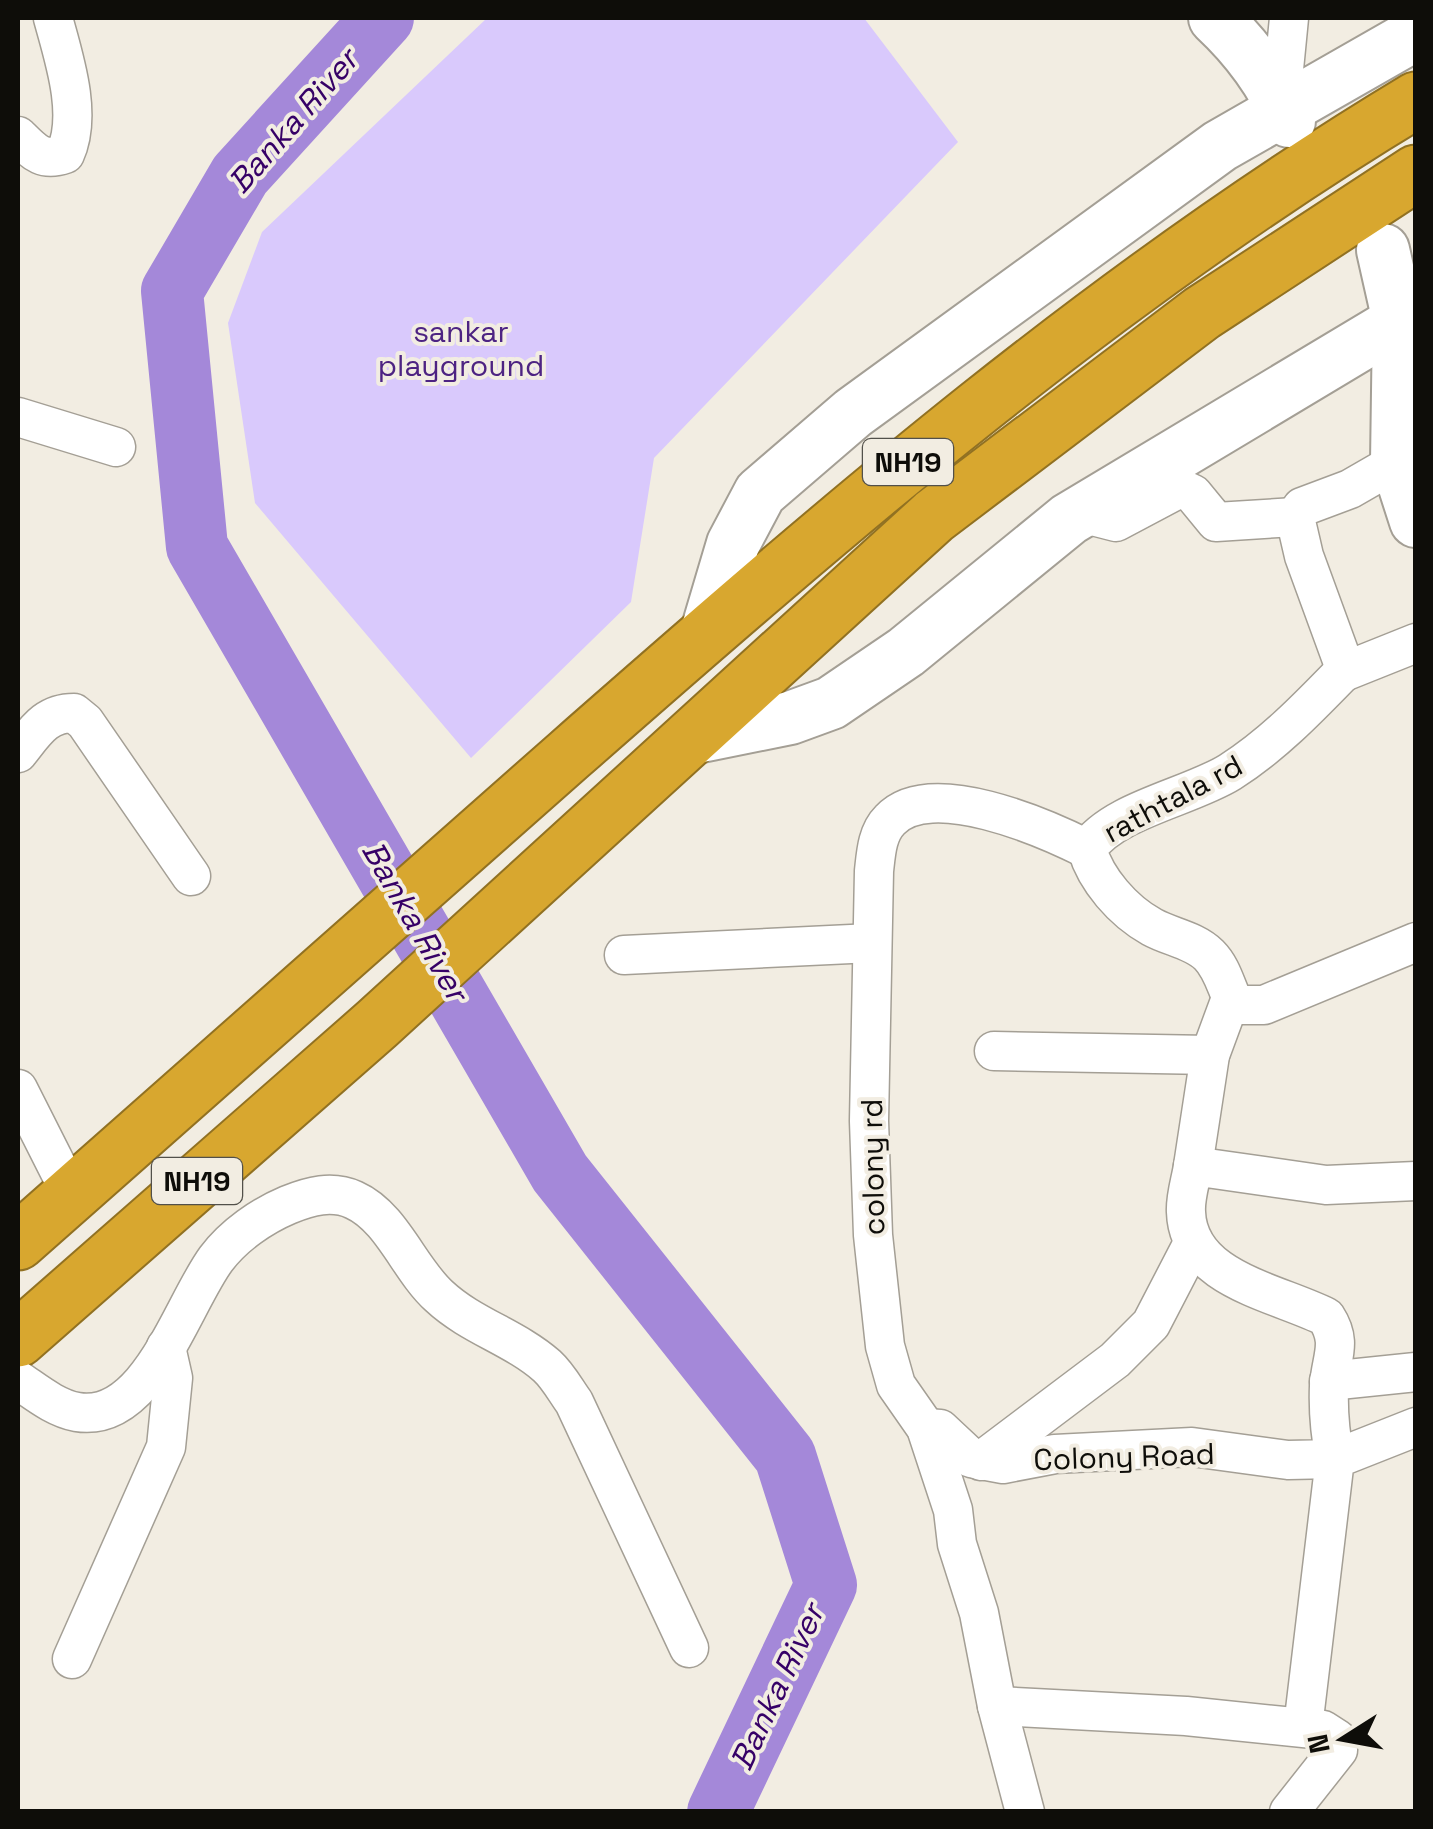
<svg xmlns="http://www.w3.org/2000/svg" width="1433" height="1829" font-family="'Space Grotesk',sans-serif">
	<rect width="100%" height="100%" fill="#f2ede2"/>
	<polygon fill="#d9c9fc" points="487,18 864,18 958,142 654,458 631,602 471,758 255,503 228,323 262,232"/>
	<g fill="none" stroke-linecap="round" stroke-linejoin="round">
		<polyline stroke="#a488d9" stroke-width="62" points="383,18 240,175 172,291 197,547 560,1173 785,1456 826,1585 718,1812"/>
		<g stroke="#a49f95" stroke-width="41">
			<g id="street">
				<polyline points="1281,100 1289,18"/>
				<path d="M18 136C34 152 42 162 65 154 83 115 64 58 53 18"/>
				<polyline points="18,417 116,447"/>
				<polyline points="1416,451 1350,489 1302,507 1295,517 1304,556 1346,671 1416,643"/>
				<polyline points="1081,513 1116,522 1180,488 1193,494 1216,522 1295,517"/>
				<path d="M1346 669C1310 706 1274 744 1230 772 1190 797 1113 810 1087 849 1096 880 1123 911 1152 927 1170 937 1194 940 1209 955 1223 969 1226 988 1235 1005H1264L1416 942"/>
				<path d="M18 753C35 732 45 713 74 713L85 722 191 876"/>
				<polyline points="624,955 872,943"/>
				<polyline points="994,1051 1210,1055"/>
				<polyline points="18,1089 71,1194"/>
				<polyline points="1193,1166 1210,1055 1231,998"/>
				<path d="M18 1380C36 1392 55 1408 77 1412 148 1424 182 1305 216 1259 234 1235 262 1216 288 1205 310 1196 332 1190 354 1200 392 1217 409 1269 439 1296 471 1326 514 1337 547 1366 558 1376 566 1391 574 1402L689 1648"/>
				<polyline points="1329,1381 1416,1372"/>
				<path d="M926 1428 940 1429 971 1458 1003 1464 1055 1454 1192 1447 1288 1460 1335 1459C1330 1434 1328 1411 1329 1386 1331 1357 1343 1343 1326 1317 1276 1292 1188 1279 1186 1212 1185 1197 1191 1180 1193 1166L1326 1185 1416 1181"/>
				<polyline points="981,1461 1115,1360 1151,1324 1193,1243"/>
				<polyline points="72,1659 166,1447 173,1378 166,1347"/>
				<polyline points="997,1706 1186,1716 1323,1730 1337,1739 1338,1750 1289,1812"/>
				<polyline points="1303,1727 1335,1459 1416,1427"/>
				<path d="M1025 1812 997 1706 979 1613 957 1544 953 1510 926 1428 896 1385 885 1346 873 1235 869 1121 874 871C876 853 877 833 890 820 930 777 1045 828 1087 849"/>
			</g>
		</g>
		<g stroke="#a49f95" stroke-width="56">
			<g id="secondary">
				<path d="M1215 18C1245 46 1272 82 1289 121"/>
				<polyline points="1383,250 1399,321 1397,462 1416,521"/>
				<polyline points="706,635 733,544 760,493 853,413 1220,146 1416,34"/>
				<polyline points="691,738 790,718 831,703 906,652 1069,519 1416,311"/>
			</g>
		</g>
		<g stroke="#917122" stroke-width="59">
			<g id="highway">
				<path d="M18 1242C200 1079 385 918 569 755 840 517 1105 287 1416 100"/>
				<polyline points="18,1339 377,1024 934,516 1202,313 1416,173"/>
			</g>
		</g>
		<use href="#street" stroke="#fff" stroke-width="38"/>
		<use href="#secondary" stroke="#fff" stroke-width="52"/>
		<use href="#highway" stroke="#d8a72f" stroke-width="55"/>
	</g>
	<g text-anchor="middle" stroke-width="8" stroke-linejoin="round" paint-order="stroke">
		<g fill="#f2ede2" stroke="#52504a" stroke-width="2.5">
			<rect x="863" y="439" width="90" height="46" rx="8"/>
			<rect x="152" y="1158" width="90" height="46" rx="8"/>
		</g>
		<g font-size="28" font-weight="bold" fill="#0e0d09">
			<text x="908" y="472">NH19</text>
			<text x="197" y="1191">NH19</text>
		</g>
		<g font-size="30" fill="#4d2382" stroke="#f2ede2">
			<text x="461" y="342">sankar<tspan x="461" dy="34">playground</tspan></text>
		</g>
		<g font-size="30" fill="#0e0d09" stroke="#f2ede2">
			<text transform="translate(1173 799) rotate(-28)" y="10">rathtala rd</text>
			<text transform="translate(873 1167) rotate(-91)" y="10">colony rd</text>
			<text transform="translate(1124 1457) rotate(-2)" y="10">Colony Road</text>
		</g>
		<g font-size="32" font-style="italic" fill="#360167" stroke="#f2ede2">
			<text transform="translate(293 121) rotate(-49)" y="11">Banka River</text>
			<text transform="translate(415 921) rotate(60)" y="11">Banka River</text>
			<text transform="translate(777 1687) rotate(-65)" y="11">Banka River</text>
		</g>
	</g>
	<rect width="1433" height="1829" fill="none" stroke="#0e0d09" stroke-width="40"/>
	<g transform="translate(1343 1739) rotate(259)" stroke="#f2ede2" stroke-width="8" paint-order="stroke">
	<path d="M0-8L18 38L0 25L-18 38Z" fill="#0e0d09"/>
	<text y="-15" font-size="28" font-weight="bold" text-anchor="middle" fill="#0e0d09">N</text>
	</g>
</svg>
